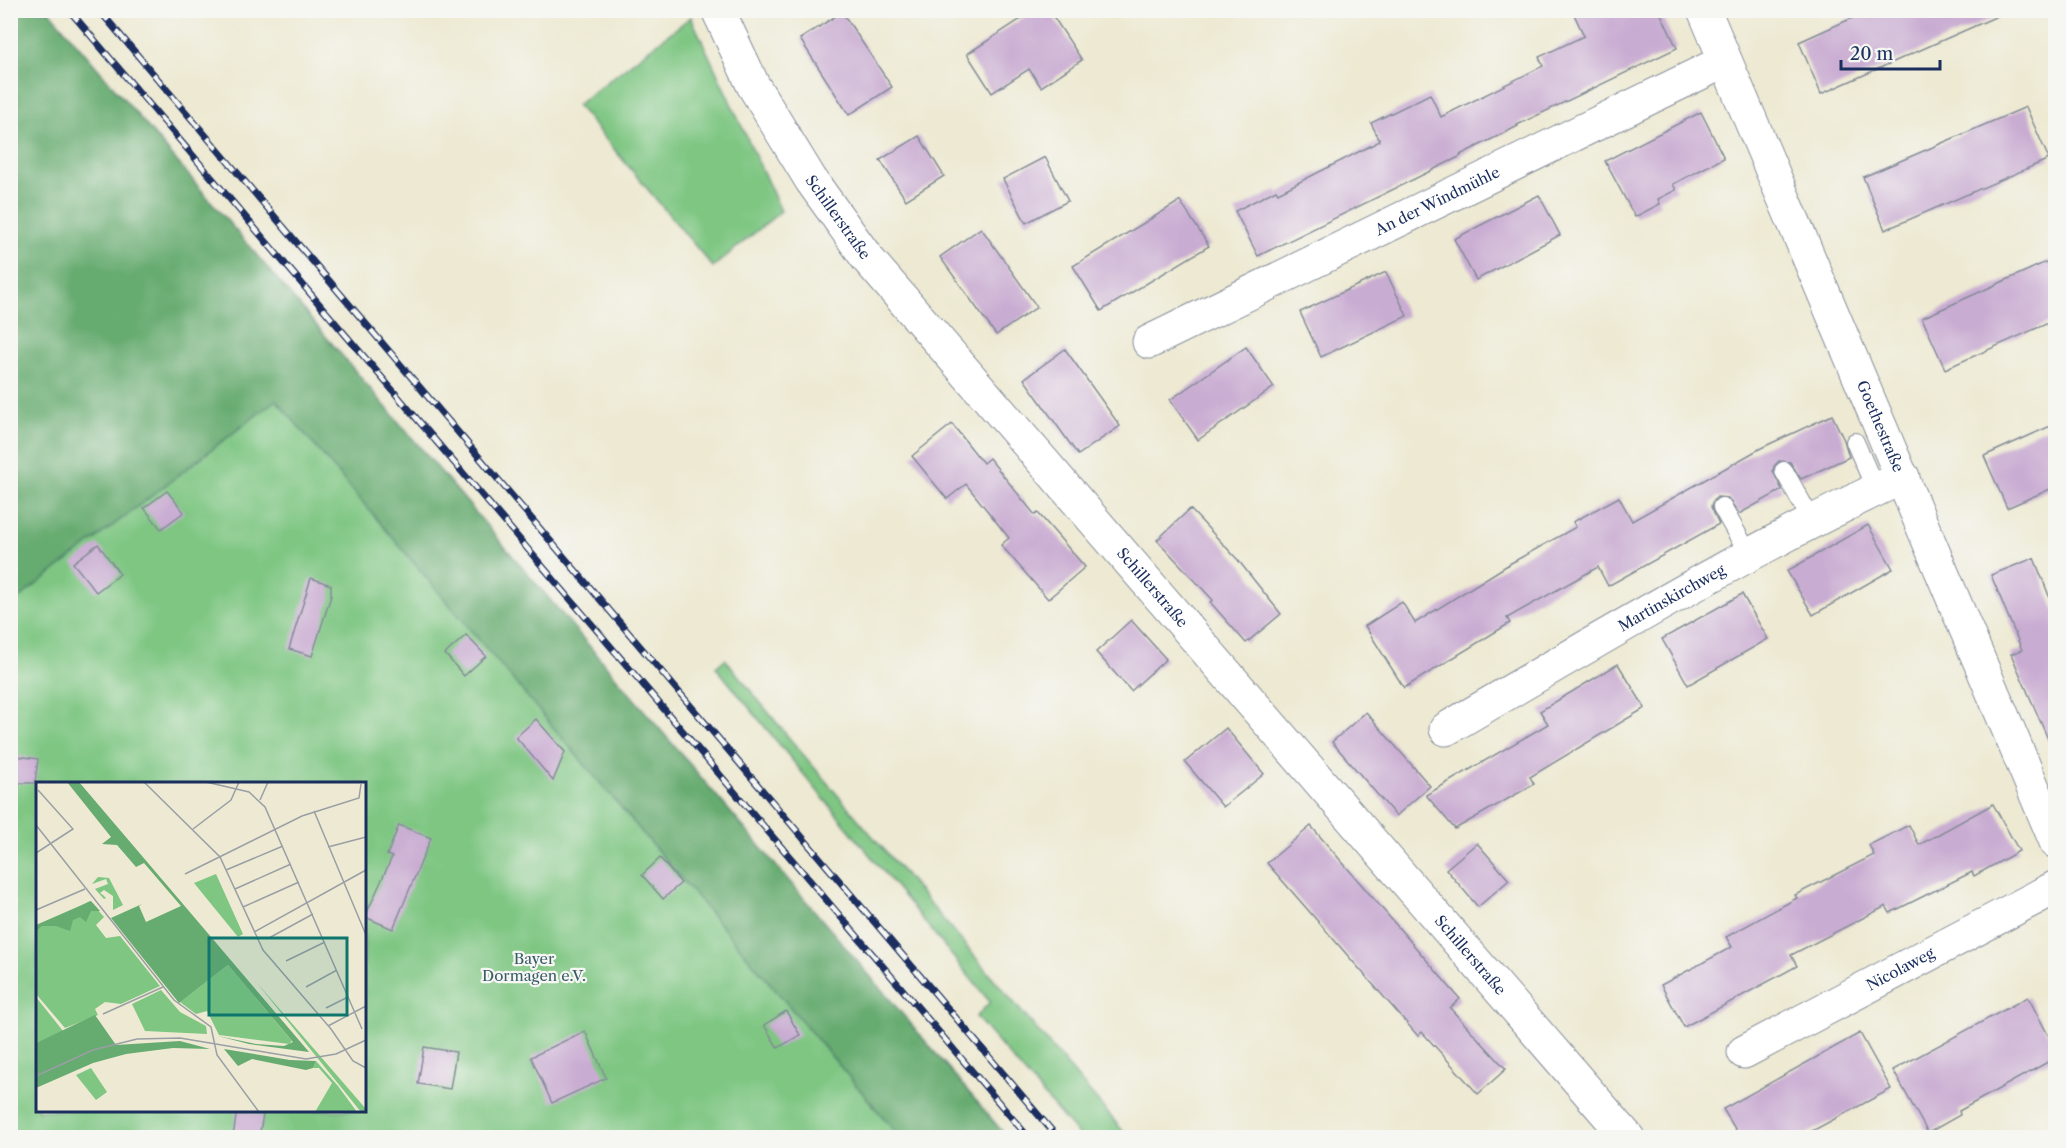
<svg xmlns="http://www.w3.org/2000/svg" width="2066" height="1148" font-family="'Libre Caslon Text',serif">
	<rect width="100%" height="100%" fill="#f6f6f2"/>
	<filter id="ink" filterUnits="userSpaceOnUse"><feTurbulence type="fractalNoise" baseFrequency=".0167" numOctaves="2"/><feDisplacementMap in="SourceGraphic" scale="12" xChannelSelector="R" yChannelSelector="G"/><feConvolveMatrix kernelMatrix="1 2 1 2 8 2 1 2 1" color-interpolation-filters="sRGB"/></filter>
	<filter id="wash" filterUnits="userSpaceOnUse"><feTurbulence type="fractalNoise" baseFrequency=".008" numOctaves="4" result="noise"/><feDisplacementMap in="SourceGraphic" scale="24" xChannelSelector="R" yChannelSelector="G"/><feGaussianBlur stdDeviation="1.35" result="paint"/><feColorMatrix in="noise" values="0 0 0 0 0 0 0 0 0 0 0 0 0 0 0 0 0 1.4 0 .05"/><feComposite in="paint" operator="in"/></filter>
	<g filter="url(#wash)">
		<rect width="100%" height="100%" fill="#ede9d2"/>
		<g fill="#7ec682" stroke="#4c7a70" stroke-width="1.5" fill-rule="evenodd">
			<polygon points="691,17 781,211 713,267 577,105"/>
			<path d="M276 399 900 1137 11 1138V604ZM38 784H364V1110H38Z"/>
			<polygon points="725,659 790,739 1128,1137 1080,1137 976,1017 990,1002 716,667"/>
		</g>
		<polygon fill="#66ab70" stroke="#406d67" stroke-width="1.5" points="11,10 49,11 1007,1137 900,1137 276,400 11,604"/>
		<g id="blocks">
			<g fill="#c9acd2">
				<polygon points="1035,10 1049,10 1082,60 1041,87 1029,69 992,93 967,54"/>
				<polygon points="1572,10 1659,10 1677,48 1517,125 1518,126 1460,155 1461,156 1258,256 1235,211 1276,190 1278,193 1380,141 1371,123 1430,94 1441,117 1543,66 1539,57 1584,36"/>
				<polygon points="1870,10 2011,10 1821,94 1799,42"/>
				<polygon points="842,12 892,87 849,115 800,39"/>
				<polygon points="2026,107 2049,159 1885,230 1863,177"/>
				<polygon points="1701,112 1724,158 1673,184 1676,190 1658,199 1660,204 1635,217 1605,161"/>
				<polygon points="919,136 944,176 906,200 880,160"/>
				<polygon points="1045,157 1068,201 1026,223 1003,179"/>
				<polygon points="1539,195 1560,235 1476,280 1454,239"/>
				<polygon points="1180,201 1209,246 1101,311 1073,266"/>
				<polygon points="981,228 1037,307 996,335 940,257"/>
				<polygon points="2055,258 2055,320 1945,369 1922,318"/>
				<polygon points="1386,272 1407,316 1321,357 1300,312"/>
				<polygon points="1246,347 1274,387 1198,440 1170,400"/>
				<polygon points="1065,349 1120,426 1078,455 1024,379"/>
				<polygon points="1832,415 1844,440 1849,457 1801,479 1790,462 1779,461 1774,466 1773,471 1782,490 1739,514 1728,498 1717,497 1712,502 1711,507 1719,524 1608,586 1598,567 1507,618 1510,623 1404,688 1365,626 1402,602 1415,623 1511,563 1576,527 1573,522 1619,497 1632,521 1761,448"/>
				<polygon points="952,424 983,463 989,458 1035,515 1038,513 1085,567 1048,599 1001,545 1009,538 966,484 947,499 912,456"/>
				<polygon points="2055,424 2055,487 2007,508 1984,456"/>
				<polygon points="167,491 184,512 161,529 144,508"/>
				<polygon points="1190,509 1238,560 1281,614 1246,643 1210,602 1213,600 1157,540"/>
				<polygon points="1868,525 1893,569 1813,615 1787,571"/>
				<polygon points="98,544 120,574 96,592 73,563"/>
				<polygon points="2034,558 2055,611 2055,755 2011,654 2022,650 1991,575"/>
				<polygon points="311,578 331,585 331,596 312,656 289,649"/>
				<polygon points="1742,594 1768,639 1688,685 1662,639"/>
				<polygon points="1131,620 1166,659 1131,691 1096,652"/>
				<polygon points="466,635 486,656 464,676 445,654"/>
				<polygon points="1618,664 1645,708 1530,777 1534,784 1455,829 1426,795 1548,724 1540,711"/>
				<polygon points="1366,712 1430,786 1396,816 1332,742"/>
				<polygon points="536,719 565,752 553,781 516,737"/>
				<polygon points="1226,728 1264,774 1223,807 1185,762"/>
				<polygon points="10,755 38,759 35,783 10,783"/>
				<polygon points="1993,804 2019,851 1974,876 1972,872 1890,913 1886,906 1791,955 1797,966 1684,1027 1661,985 1732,947 1726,937 1797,898 1795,895 1874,855 1869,845 1909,825 1919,845"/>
				<polygon points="399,825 431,838 393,929 365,917 392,857 387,855"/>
				<polygon points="1311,826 1460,999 1450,1008 1506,1069 1478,1094 1422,1032 1418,1036 1267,863"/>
				<polygon points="1477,843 1509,880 1478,907 1446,869"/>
				<polygon points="660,858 681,883 663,899 642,875"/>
				<polygon points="2028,997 2055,1048 2055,1058 1959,1111 1960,1115 1928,1133 1893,1070"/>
				<polygon points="786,1011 800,1035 778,1048 764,1025"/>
				<polygon points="585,1031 606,1078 552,1103 531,1057"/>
				<polygon points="1860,1033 1891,1089 1801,1137 1740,1137 1723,1109"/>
				<polygon points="424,1047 456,1052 450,1089 418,1084"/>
				<polygon points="237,1110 263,1115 259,1137 233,1137"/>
			</g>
		</g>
	</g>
	<g filter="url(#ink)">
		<use href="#blocks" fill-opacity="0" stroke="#848c98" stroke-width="1.5"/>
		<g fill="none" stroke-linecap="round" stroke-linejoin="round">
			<g stroke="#848c98" stroke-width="20">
				<g id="lane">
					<polyline points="1855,442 1876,490"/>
					<polyline points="1784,471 1812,521"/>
					<polyline points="1722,507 1749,555"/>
				</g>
			</g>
			<g stroke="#848c98" stroke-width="35">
				<g id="street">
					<path id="s1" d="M718 10 753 85 811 180 867 258 1628 1138"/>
					<path id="s2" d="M1704 10 2056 842"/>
					<path id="s3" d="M1149 342 1725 61"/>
					<path id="s4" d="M1446 729C1597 641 1745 551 1903 477"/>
					<path id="s5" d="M1744 1052 2056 887"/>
				</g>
			</g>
			<use href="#lane" stroke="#fff" stroke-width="18"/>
			<use href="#street" stroke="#fff" stroke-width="33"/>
			<g stroke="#1b2f5e" stroke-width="7">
				<g id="rail">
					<polyline points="69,10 1029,1138"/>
					<polyline points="99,10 1058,1138"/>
				</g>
			</g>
			<use href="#rail" stroke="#f6f6f2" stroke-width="4.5" stroke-dasharray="14" stroke-linecap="butt"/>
		</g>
	</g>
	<g text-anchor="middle" stroke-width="4.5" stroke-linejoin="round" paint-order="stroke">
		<g font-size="15" fill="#1b2f5e" stroke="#f6f6f2">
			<text dy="5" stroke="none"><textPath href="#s3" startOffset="321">An der Windmühle</textPath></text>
			<text dy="5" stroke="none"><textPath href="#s1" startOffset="240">Schillerstraße</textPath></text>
			<text dy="5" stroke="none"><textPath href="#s2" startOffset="452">Goethestraße</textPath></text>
			<text dy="5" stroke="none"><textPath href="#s1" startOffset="726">Schillerstraße</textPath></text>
			<text dy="5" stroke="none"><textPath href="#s4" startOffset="261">Martinskirchweg</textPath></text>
			<text dy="5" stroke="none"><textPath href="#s1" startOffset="1212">Schillerstraße</textPath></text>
			<text dy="5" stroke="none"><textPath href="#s5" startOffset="177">Nicolaweg</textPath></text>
		</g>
		<g font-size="15" fill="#395c69" stroke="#f6f6f2">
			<text x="534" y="964">Bayer<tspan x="534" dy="17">Dormagen e.V.</tspan></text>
		</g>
	</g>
	<g transform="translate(36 782)">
		<rect width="330" height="330" fill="#ede9d2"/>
		<path d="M180 92 207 152 202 155 158 101ZM62 95 73 96 87 123 77 128V114L68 108 64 111 67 113 70 116 68 117 59 107 72 102 70 97 56 102ZM54 119 68 135 60 143 70 156 84 154 124 204 85 222 69 220 59 227 62 233 29 246 0 212V147ZM192 183 256 259 253 262 183 253 171 229 160 232 144 220ZM221 201 330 327V330H325ZM125 208 144 230 170 244 171 252 109 249 96 222ZM0 215 27 249 0 261ZM280 279 302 304 321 330H279L296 301 283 286H277ZM55 286 71 310 60 318 40 293Z" fill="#7ec682"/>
		<path d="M31 0H43L273 270 213 262 182 254 220 262 248 264 257 260 192 183 143 221 75 136 106 122 103 124 110 140 145 124 108 81 100 85 81 63 66 62 75 55ZM55 119 64 129H55L50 140 44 135 37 138 34 149 20 144H6L0 149V143ZM59 233 80 263 144 259 174 267 137 266 90 272 57 281 0 306V261ZM188 267 254 278 280 279 277 286 270 288 216 277 202 284Z" fill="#66ab70"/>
		<path fill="none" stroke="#999fa4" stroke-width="1.5" d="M108 0 184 75 227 168 295 247 317 279 330 286M170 0 213 10 229 25 326 247M224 18 232 0M278 29 330 153M0 43 138 218 175 245 181 273 223 330M157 47 195 18 203 0M292 65 330 55M0 71 37 47 2 8M190 88 247 64M149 92 266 34 323 16 325 2M199 107 255 82M207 125 263 100M0 128 49 107M218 150 330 88M233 156 277 132M250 179 289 160M270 205 301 188M290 226 312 215M67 232 127 205M292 244 330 224M0 294 57 268 101 257 144 256 270 277 300 272 330 258"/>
		<path fill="#0f766e" fill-opacity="0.15" stroke="#0f766e" stroke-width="3" d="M173 156H311V233H173Z"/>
		<rect width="330" height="330" fill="none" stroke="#1b2f5e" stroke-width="3"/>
	</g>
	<rect width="2066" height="1148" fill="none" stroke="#f6f6f2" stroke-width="36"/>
	<path d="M1841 60v9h99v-9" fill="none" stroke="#1b2f5e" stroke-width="3"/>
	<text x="1850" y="60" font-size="18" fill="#1b2f5e" stroke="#f6f6f2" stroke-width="4.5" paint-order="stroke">20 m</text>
</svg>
